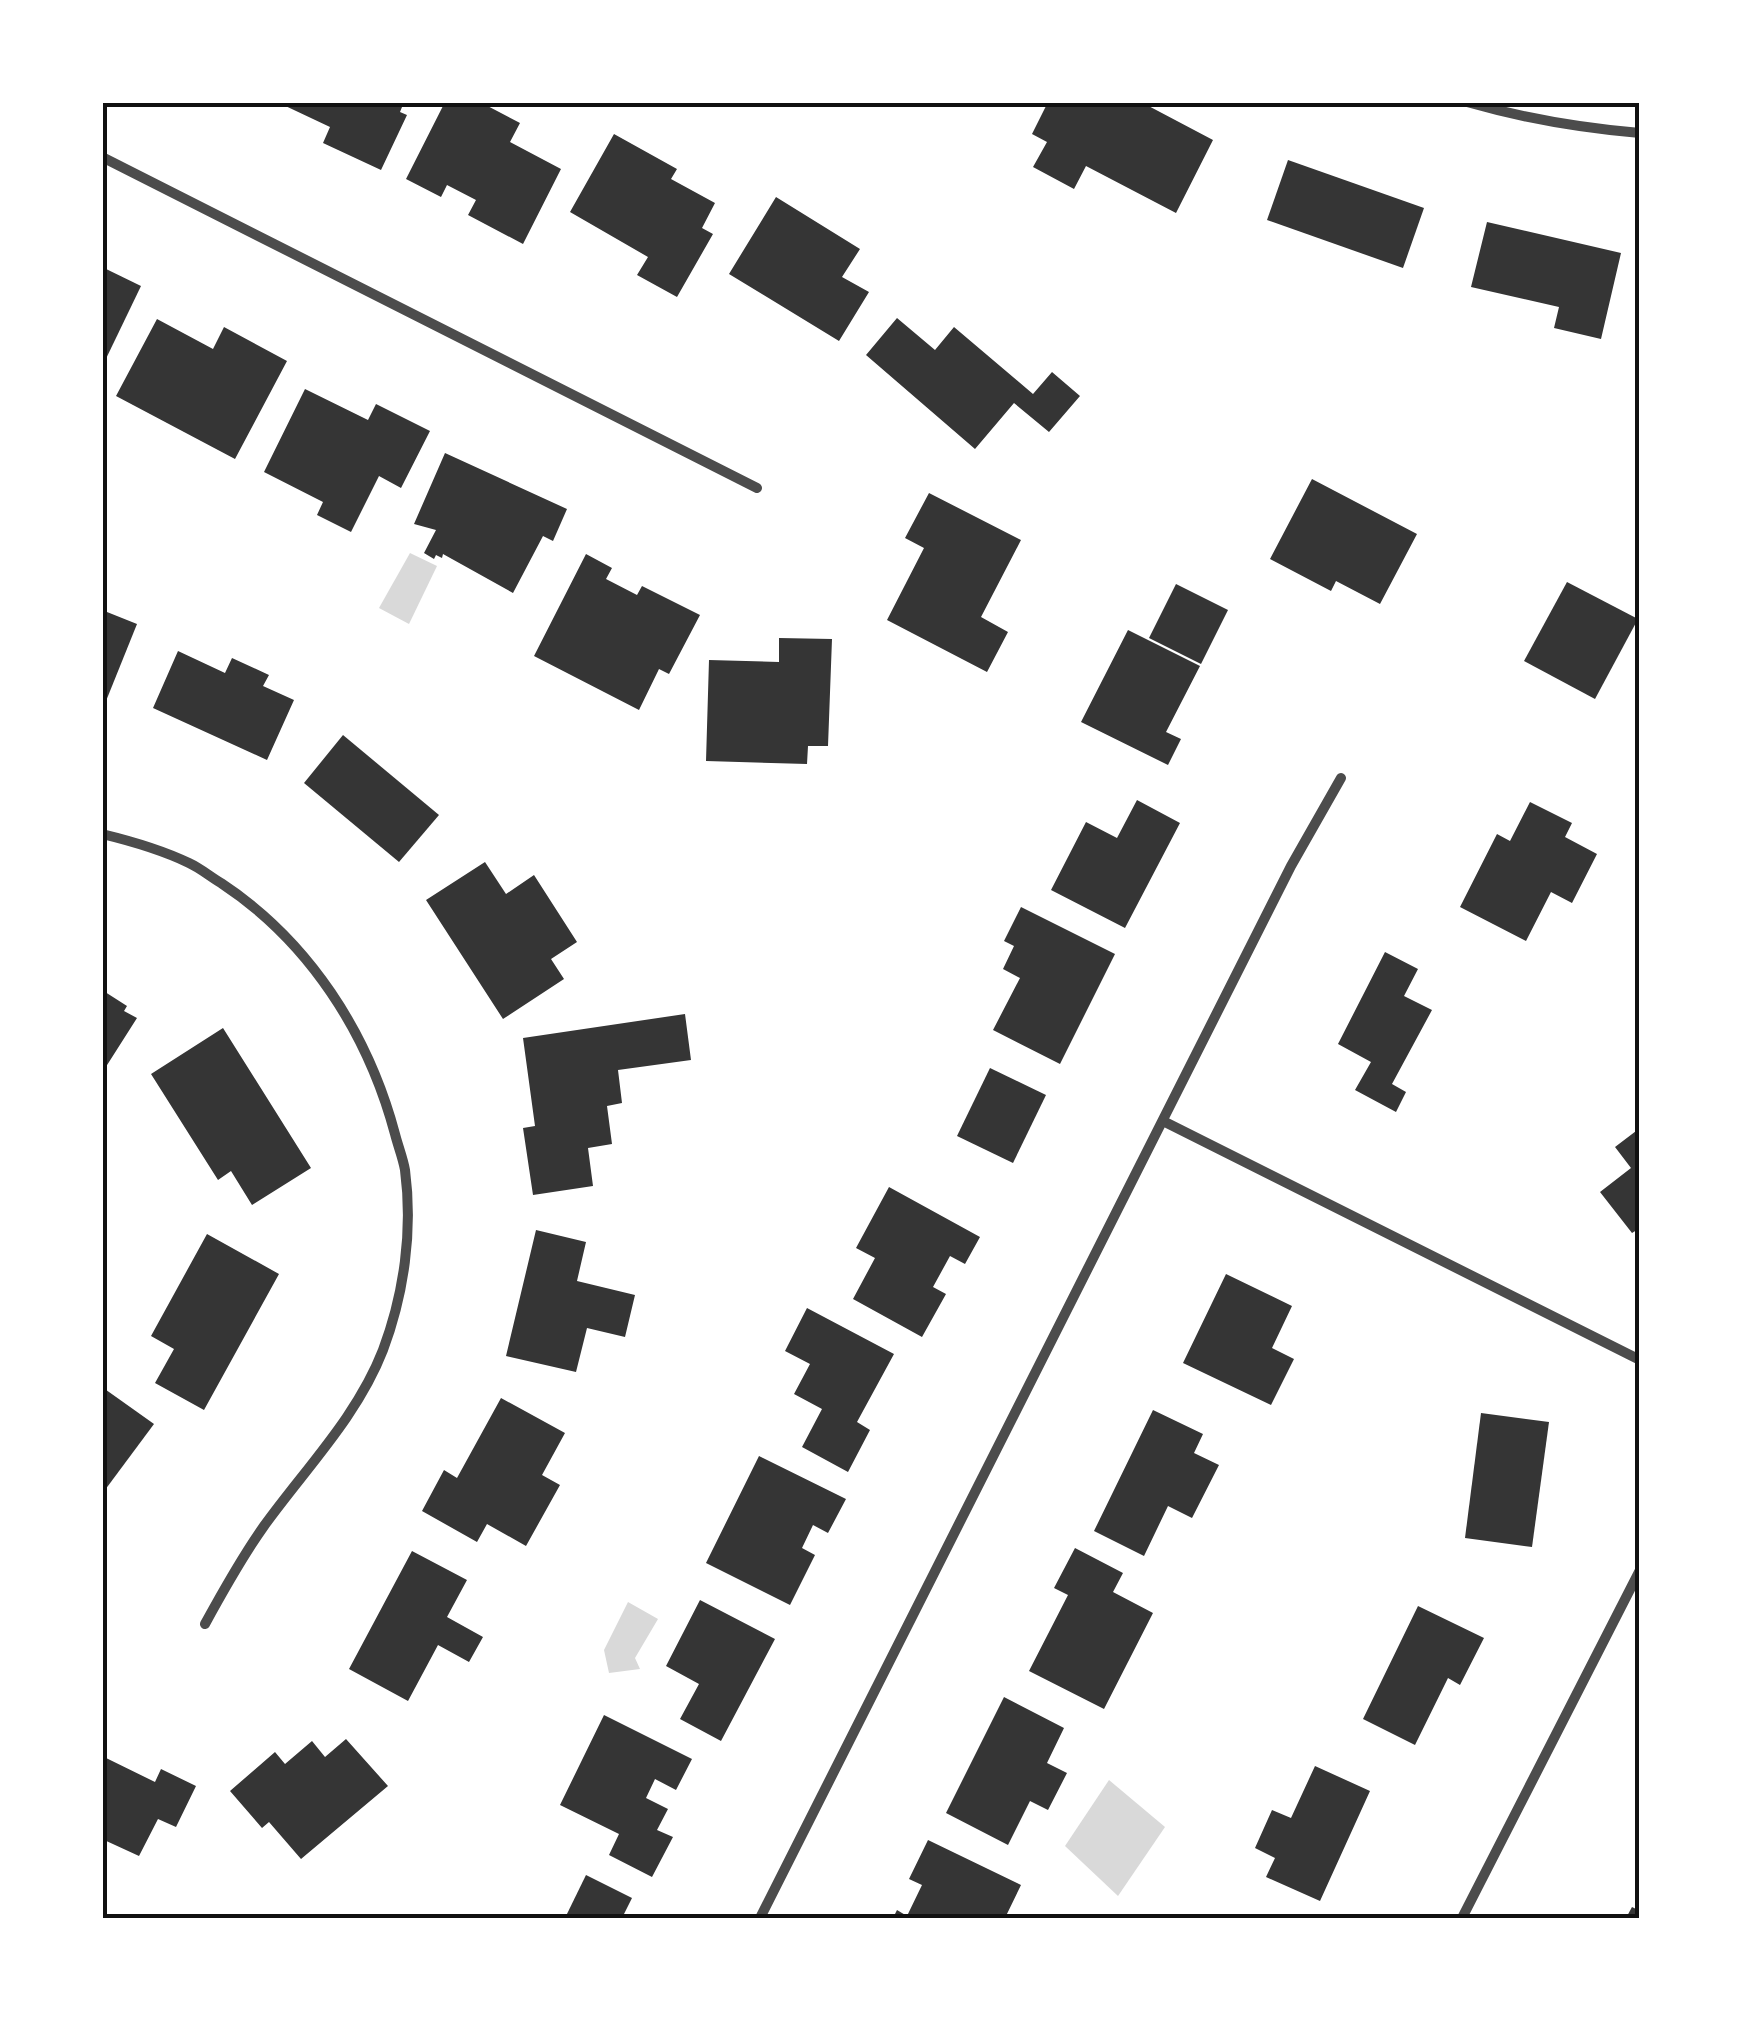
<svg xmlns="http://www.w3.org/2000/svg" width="1742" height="2021" font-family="Arial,sans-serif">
	<rect width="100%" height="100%" fill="#fff"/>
	<g fill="#d9d9d9">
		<polygon points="410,553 437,566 409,624 379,608"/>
		<polygon points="628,1602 658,1619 635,1658 640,1669 609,1673 604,1650"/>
		<polygon points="1109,1780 1165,1827 1118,1896 1065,1846"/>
	</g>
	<g fill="#353535">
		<polygon points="277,102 404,102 400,112 407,115 381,170 323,143 330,127"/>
		<polygon points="445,102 480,102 520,123 510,142 561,169 523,244 468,215 476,200 447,185 441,197 406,179"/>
		<polygon points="1048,102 1141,102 1213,140 1176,213 1086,166 1074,189 1033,167 1047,142 1032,134"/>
		<polygon points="614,134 677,169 671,179 715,203 702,228 713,234 677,297 637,275 648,257 570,212"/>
		<polygon points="1288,160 1424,208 1403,268 1267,220"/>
		<polygon points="776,197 860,249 842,277 869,292 839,341 729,274"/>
		<polygon points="1487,222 1621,253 1601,339 1554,328 1559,307 1471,287"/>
		<polygon points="102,267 141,286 102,367"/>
		<polygon points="897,318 935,350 954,327 1033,394 1052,372 1080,396 1049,432 1014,403 975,449 866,355"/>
		<polygon points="157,319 213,349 224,327 287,361 235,459 116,396"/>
		<polygon points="305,389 368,420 376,404 430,431 401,488 379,476 351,532 317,515 323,502 264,472"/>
		<polygon points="445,453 567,509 553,541 543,536 513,593 443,554 442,558 436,555 434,559 424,553 436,530 414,524"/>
		<polygon points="1312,479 1417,534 1380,604 1336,581 1331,591 1270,559"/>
		<polygon points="929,493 1021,540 981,617 1008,632 987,672 887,620 924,548 905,538"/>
		<polygon points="586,554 612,568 606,579 637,595 642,586 700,615 669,674 659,669 639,710 534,656"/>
		<polygon points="1567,582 1638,619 1595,699 1524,661"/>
		<polygon points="1176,584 1228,610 1201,664 1149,638"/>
		<polygon points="102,610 137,624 106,701 102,700"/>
		<polygon points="1128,630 1200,666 1166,732 1181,739 1168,765 1081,722"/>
		<polygon points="779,638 832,639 828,746 808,746 807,764 706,761 709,660 779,662"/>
		<polygon points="178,651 225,673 232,658 269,675 263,686 294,700 267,760 153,708"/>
		<polygon points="343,735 439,815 399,862 304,783"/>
		<polygon points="1137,800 1180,823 1125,928 1051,890 1086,822 1117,838"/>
		<polygon points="1530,802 1572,823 1565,837 1597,854 1572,903 1551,892 1526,941 1460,907 1497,834 1510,841"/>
		<polygon points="485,862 506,894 534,875 577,942 551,959 564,979 503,1019 426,900"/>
		<polygon points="1021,907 1115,954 1060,1064 993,1030 1020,978 1003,969 1014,946 1004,941"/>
		<polygon points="1385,952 1418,969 1404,996 1432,1010 1392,1084 1406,1092 1396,1112 1355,1090 1371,1062 1338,1044"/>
		<polygon points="102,990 127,1006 124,1011 137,1018 102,1073"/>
		<polygon points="685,1014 691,1060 618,1070 622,1103 607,1106 612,1144 588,1148 593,1186 533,1195 523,1128 535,1126 523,1038"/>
		<polygon points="223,1028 311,1168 252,1205 231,1171 218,1180 151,1074"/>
		<polygon points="990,1068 1046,1095 1013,1163 957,1136"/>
		<polygon points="1640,1128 1640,1228 1632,1233 1600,1192 1631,1168 1615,1147"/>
		<polygon points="889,1187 980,1237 965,1264 950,1256 933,1287 946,1294 922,1337 853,1299 875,1258 856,1248"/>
		<polygon points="536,1230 586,1242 577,1281 635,1295 625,1337 587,1328 576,1372 506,1356"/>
		<polygon points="207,1234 279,1274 204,1410 155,1383 174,1349 151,1336"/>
		<polygon points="1226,1274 1292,1306 1272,1348 1294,1359 1271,1405 1183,1363"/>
		<polygon points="807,1308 894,1354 857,1422 870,1430 848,1472 802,1447 822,1409 794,1394 810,1364 785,1351"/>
		<polygon points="102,1387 154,1424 102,1494"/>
		<polygon points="501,1398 565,1433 542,1475 560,1485 526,1546 487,1524 477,1542 422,1511 444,1470 457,1478"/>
		<polygon points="1153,1410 1203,1434 1194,1453 1219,1465 1192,1518 1168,1506 1144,1556 1094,1531"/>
		<polygon points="1481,1413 1549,1422 1532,1547 1465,1538"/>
		<polygon points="759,1456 846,1499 828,1533 813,1525 802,1548 815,1555 790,1605 706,1563"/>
		<polygon points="1075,1548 1123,1573 1113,1592 1153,1613 1104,1709 1029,1671 1068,1595 1054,1588"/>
		<polygon points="412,1551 467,1580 447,1617 483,1637 469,1662 438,1645 408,1701 349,1669"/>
		<polygon points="700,1600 775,1639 721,1741 680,1719 699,1684 666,1666"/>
		<polygon points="1418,1606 1484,1638 1460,1685 1448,1678 1415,1745 1363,1719"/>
		<polygon points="1004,1697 1064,1728 1047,1763 1067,1773 1048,1810 1030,1801 1008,1845 946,1813"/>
		<polygon points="604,1715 692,1759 676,1790 655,1779 646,1798 668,1809 657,1830 673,1837 652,1877 609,1855 619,1834 560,1805"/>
		<polygon points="346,1739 388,1786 301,1859 269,1822 262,1828 230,1791 275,1752 285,1764 312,1741 325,1757"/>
		<polygon points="102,1756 155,1782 161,1769 196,1786 176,1827 158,1819 139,1856 102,1839"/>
		<polygon points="1315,1766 1370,1791 1320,1901 1266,1877 1275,1858 1255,1848 1272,1810 1291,1818"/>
		<polygon points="928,1840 1021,1885 1005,1918 893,1918 897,1910 907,1916 922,1885 909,1879"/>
		<polygon points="586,1875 632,1898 622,1918 565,1918"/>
		<polygon points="1632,1907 1640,1911 1640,1918 1626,1918"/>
	</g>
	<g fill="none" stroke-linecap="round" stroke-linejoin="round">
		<g stroke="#4c4c4c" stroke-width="10">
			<path d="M1467 102C1523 118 1581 128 1640 133"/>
			<polyline points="102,157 757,488"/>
			<path d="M102 834C131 841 162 850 189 863 200 868 211 877 221 883 309 941 368 1033 395 1134 398 1146 403 1158 405 1170 413 1231 404 1294 383 1350 357 1417 305 1469 264 1526 242 1557 223 1591 205 1624"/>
			<polyline points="1163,1121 1640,1360"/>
			<polyline points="760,1918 1291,866 1341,778"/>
			<polyline points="1462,1918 1640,1570"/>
		</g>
	</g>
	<rect width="1742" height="2021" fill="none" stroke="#ffffff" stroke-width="210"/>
	<rect x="105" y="105" width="1532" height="1811" fill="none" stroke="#111" stroke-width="4"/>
</svg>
